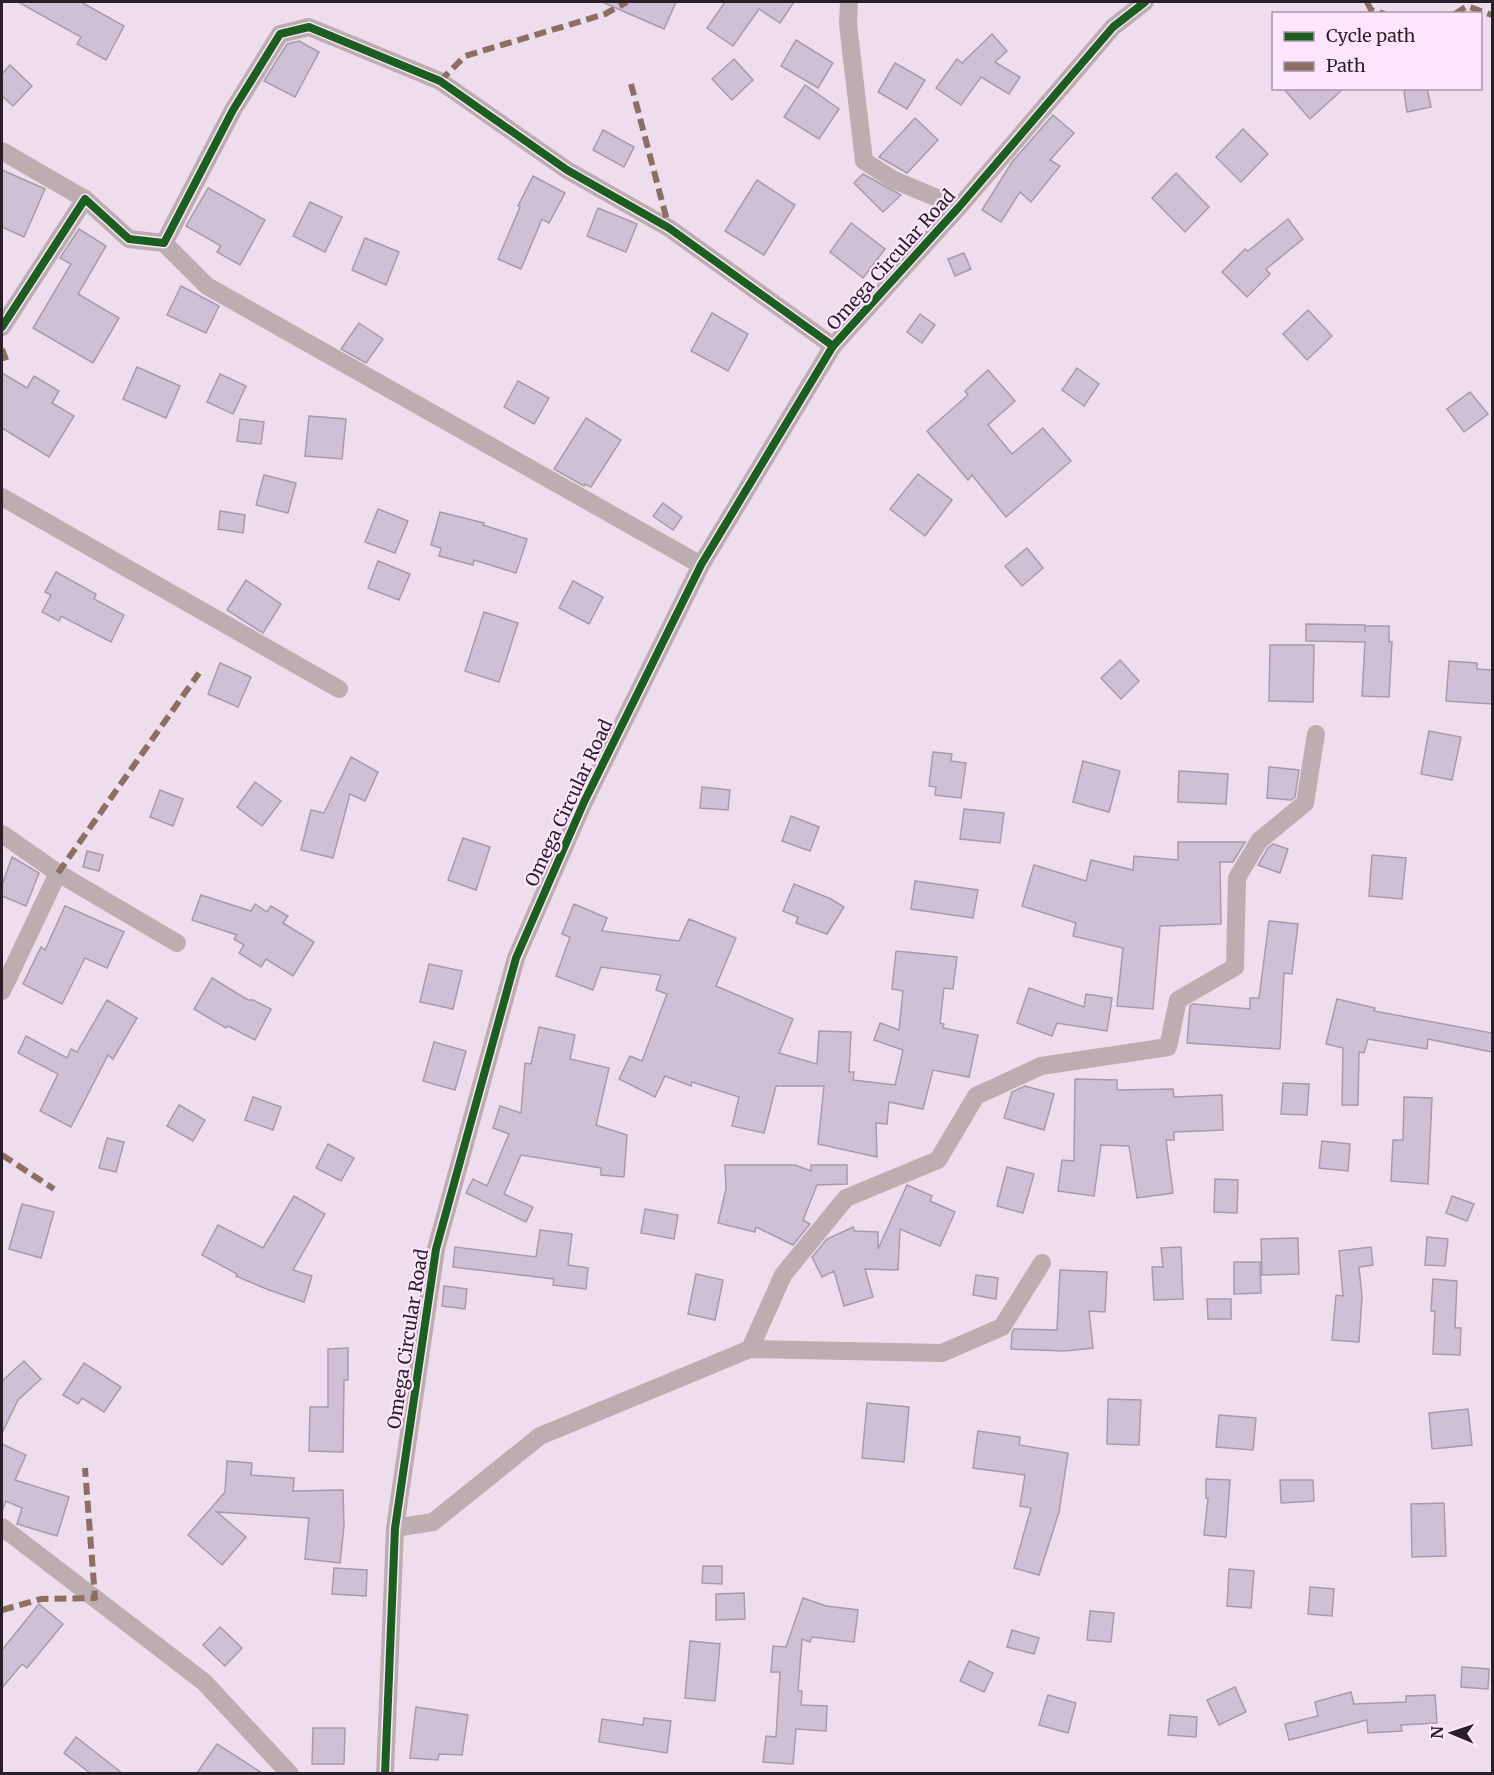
<svg xmlns="http://www.w3.org/2000/svg" width="1494" height="1775" font-family="Merriweather,serif">
	<rect width="100%" height="100%" fill="#eedded"/>
	<g fill="#cfc0d6" stroke="#a69ca9" stroke-width="1.5">
		<polygon points="18,2 81,2 124,26 106,60 77,44 81,37"/>
		<polygon points="602,2 676,2 664,29"/>
		<polygon points="725,2 794,2 780,23 759,9 733,46 707,28"/>
		<polygon points="992,34 1007,51 995,62 1020,77 1009,94 981,77 961,105 936,88 957,59 962,63"/>
		<polygon points="796,40 833,63 818,88 781,66"/>
		<polygon points="299,41 319,52 295,97 264,81 287,44"/>
		<polygon points="734,59 753,80 732,100 712,79"/>
		<polygon points="895,63 925,80 907,109 878,92"/>
		<polygon points="10,65 32,86 13,106 2,96 2,74"/>
		<polygon points="805,85 839,109 819,139 784,117"/>
		<polygon points="1283,88 1344,88 1310,119"/>
		<polygon points="1414,88 1427,88 1431,107 1407,112 1404,91"/>
		<polygon points="1053,115 1074,133 1050,160 1060,166 1031,202 1020,192 1001,222 982,210 1012,162"/>
		<polygon points="915,118 938,140 907,173 879,157"/>
		<polygon points="1243,129 1268,154 1241,182 1216,157"/>
		<polygon points="603,130 634,147 624,167 593,150"/>
		<polygon points="2,170 45,189 24,237 2,227"/>
		<polygon points="1176,173 1209,207 1185,232 1152,198"/>
		<polygon points="863,174 901,195 883,212 854,183"/>
		<polygon points="533,176 565,193 549,223 542,219 521,269 498,259 520,207 518,206"/>
		<polygon points="757,180 795,205 764,255 725,231"/>
		<polygon points="208,188 265,220 240,265 217,252 221,246 186,226"/>
		<polygon points="310,202 342,217 325,252 293,236"/>
		<polygon points="598,208 637,224 626,252 587,236"/>
		<polygon points="1288,219 1303,239 1266,269 1270,274 1247,297 1222,272 1245,249 1248,251"/>
		<polygon points="851,223 885,249 863,278 830,252"/>
		<polygon points="79,229 106,246 78,294 119,318 93,363 33,328 71,264 60,258"/>
		<polygon points="365,238 399,252 386,285 352,270"/>
		<polygon points="964,253 971,269 955,276 948,259"/>
		<polygon points="181,286 219,306 206,333 167,315"/>
		<polygon points="1308,310 1332,336 1307,360 1283,334"/>
		<polygon points="712,313 748,334 728,371 691,351"/>
		<polygon points="920,314 935,325 922,343 907,332"/>
		<polygon points="359,323 383,339 366,363 341,349"/>
		<polygon points="137,367 180,386 166,418 123,399"/>
		<polygon points="1077,368 1099,384 1084,406 1062,390"/>
		<polygon points="988,370 1015,401 988,425 1012,454 1043,428 1071,461 1006,517 972,475 968,480 927,431 968,395 965,391"/>
		<polygon points="2,373 27,388 34,376 59,391 52,403 74,416 49,457 2,428"/>
		<polygon points="220,374 246,386 233,414 207,402"/>
		<polygon points="518,381 549,398 534,424 504,407"/>
		<polygon points="1470,392 1488,414 1464,432 1447,409"/>
		<polygon points="309,416 346,419 342,459 305,456"/>
		<polygon points="586,418 621,440 591,487 585,484 584,486 554,469"/>
		<polygon points="240,419 264,422 261,444 237,441"/>
		<polygon points="918,474 952,500 925,536 890,509"/>
		<polygon points="264,475 296,483 288,513 256,505"/>
		<polygon points="663,503 682,517 673,530 653,516"/>
		<polygon points="378,509 408,521 395,553 365,542"/>
		<polygon points="220,511 245,515 243,533 218,529"/>
		<polygon points="440,512 484,523 483,525 527,539 516,573 474,560 473,565 439,556 441,548 431,545"/>
		<polygon points="1027,548 1043,568 1022,586 1005,566"/>
		<polygon points="378,561 410,574 399,600 368,588"/>
		<polygon points="56,572 96,594 94,599 124,615 111,642 61,616 59,621 42,612 51,595 45,592"/>
		<polygon points="246,580 281,604 263,633 227,610"/>
		<polygon points="573,581 603,597 589,624 559,608"/>
		<polygon points="484,612 518,623 499,682 465,671"/>
		<polygon points="1306,624 1365,625 1365,632 1365,626 1389,626 1389,642 1392,642 1389,697 1362,696 1365,642 1306,641"/>
		<polygon points="1270,645 1314,645 1313,702 1269,701"/>
		<polygon points="1120,660 1139,681 1121,699 1101,678"/>
		<polygon points="1449,661 1477,663 1477,669 1492,670 1492,704 1446,701"/>
		<polygon points="220,663 251,677 238,707 208,694"/>
		<polygon points="1429,731 1461,737 1452,780 1421,774"/>
		<polygon points="933,752 952,754 951,761 966,763 961,798 935,795 936,787 929,786"/>
		<polygon points="351,757 378,772 365,801 350,794 333,858 301,850 311,810 324,813"/>
		<polygon points="1083,761 1120,771 1109,812 1073,802"/>
		<polygon points="1269,767 1299,770 1295,797 1291,800 1267,798"/>
		<polygon points="1179,771 1228,774 1226,804 1178,802"/>
		<polygon points="255,782 281,801 262,826 237,807"/>
		<polygon points="702,787 730,790 728,810 700,808"/>
		<polygon points="160,790 183,799 173,826 150,817"/>
		<polygon points="964,809 1004,813 1000,843 960,839"/>
		<polygon points="791,816 819,827 810,851 782,841"/>
		<polygon points="463,838 490,847 476,890 448,880"/>
		<polygon points="1178,842 1245,842 1233,862 1220,862 1221,924 1160,926 1153,1009 1117,1006 1123,948 1073,936 1076,923 1022,906 1034,865 1086,881 1091,860 1133,870 1134,856 1178,860"/>
		<polygon points="1273,844 1288,849 1280,873 1258,865 1268,848"/>
		<polygon points="87,851 103,855 99,871 83,867"/>
		<polygon points="1372,855 1406,858 1402,899 1369,896"/>
		<polygon points="12,857 39,873 26,906 2,896 2,885"/>
		<polygon points="915,881 978,890 973,918 911,909"/>
		<polygon points="794,884 831,899 844,907 827,934 796,923 798,917 783,911"/>
		<polygon points="201,895 251,911 255,904 267,912 271,906 288,916 283,923 314,942 293,976 266,959 261,967 239,953 244,945 234,939 237,935 192,920"/>
		<polygon points="574,904 607,918 602,931 679,941 689,919 736,938 716,986 793,1019 779,1053 817,1064 819,1031 851,1032 849,1072 854,1072 853,1080 895,1085 903,1050 874,1040 880,1023 899,1030 903,991 892,989 896,951 957,957 953,989 944,988 940,1023 944,1024 943,1028 978,1035 969,1077 933,1070 923,1109 889,1102 887,1124 876,1123 877,1157 818,1144 824,1086 776,1086 764,1133 732,1126 739,1097 692,1082 691,1086 665,1076 655,1097 619,1079 630,1056 642,1061 667,994 656,990 661,975 601,967 593,990 556,976 570,937 562,934"/>
		<polygon points="65,906 124,932 107,968 85,958 62,1004 23,984 41,947 45,950"/>
		<polygon points="1269,921 1298,924 1292,974 1284,973 1280,1049 1187,1043 1190,1006 1193,1004 1250,1009 1250,998 1259,998"/>
		<polygon points="429,964 462,971 453,1009 420,1002"/>
		<polygon points="212,978 248,1000 253,1000 271,1009 255,1040 228,1026 226,1028 194,1009"/>
		<polygon points="1029,988 1084,1007 1086,994 1112,998 1107,1031 1057,1023 1052,1036 1017,1023"/>
		<polygon points="1337,999 1375,1008 1374,1011 1492,1033 1492,1052 1428,1039 1427,1049 1368,1039 1364,1053 1359,1052 1358,1105 1342,1105 1343,1048 1326,1044"/>
		<polygon points="107,1000 137,1018 113,1059 108,1055 71,1127 40,1111 58,1074 18,1053 26,1036 67,1058 71,1049 77,1052"/>
		<polygon points="539,1027 575,1035 570,1059 609,1068 596,1125 627,1135 624,1177 601,1175 601,1168 521,1155 504,1194 533,1207 526,1222 466,1193 473,1179 487,1186 509,1134 493,1128 500,1106 521,1113 525,1063 531,1064"/>
		<polygon points="434,1042 466,1051 455,1090 423,1081"/>
		<polygon points="1075,1079 1117,1080 1117,1090 1173,1089 1174,1097 1222,1095 1223,1130 1174,1132 1174,1140 1166,1140 1173,1193 1137,1198 1129,1146 1101,1145 1094,1196 1058,1191 1062,1160 1074,1161"/>
		<polygon points="1283,1083 1309,1084 1307,1115 1281,1114"/>
		<polygon points="1025,1086 1054,1094 1044,1130 1004,1118 1012,1092"/>
		<polygon points="253,1097 281,1107 273,1130 245,1120"/>
		<polygon points="1404,1097 1432,1098 1428,1184 1391,1181 1393,1140 1403,1140"/>
		<polygon points="179,1105 205,1120 193,1141 167,1126"/>
		<polygon points="107,1138 124,1142 116,1172 99,1168"/>
		<polygon points="1322,1141 1350,1144 1348,1171 1319,1168"/>
		<polygon points="328,1144 354,1158 341,1181 316,1168"/>
		<polygon points="725,1165 795,1165 811,1171 811,1165 847,1165 847,1184 817,1185 803,1220 810,1224 793,1245 756,1227 755,1232 718,1223 726,1189"/>
		<polygon points="1007,1167 1034,1174 1023,1213 997,1206"/>
		<polygon points="1215,1179 1238,1180 1237,1213 1214,1212"/>
		<polygon points="907,1185 932,1196 930,1201 955,1212 940,1246 900,1229 898,1270 865,1269 873,1297 844,1306 834,1271 822,1277 812,1257 827,1239 853,1227 855,1231 878,1232 878,1249"/>
		<polygon points="294,1196 325,1214 293,1270 312,1276 304,1302 269,1290 236,1276 237,1274 202,1255 218,1225 263,1248"/>
		<polygon points="1452,1196 1474,1204 1467,1221 1446,1213"/>
		<polygon points="22,1204 54,1212 41,1258 9,1249"/>
		<polygon points="645,1209 678,1215 674,1239 641,1233"/>
		<polygon points="540,1230 572,1234 568,1265 588,1268 586,1289 553,1285 554,1279 453,1267 455,1247 536,1257"/>
		<polygon points="1427,1237 1448,1239 1445,1266 1425,1265"/>
		<polygon points="1298,1238 1299,1274 1262,1275 1261,1239"/>
		<polygon points="1181,1247 1183,1299 1154,1300 1152,1267 1163,1267 1161,1248"/>
		<polygon points="1371,1247 1373,1265 1359,1267 1362,1297 1359,1342 1332,1340 1336,1295 1343,1296 1339,1251"/>
		<polygon points="1234,1262 1260,1262 1261,1293 1234,1294"/>
		<polygon points="1060,1270 1107,1272 1105,1312 1089,1311 1093,1348 1065,1351 1011,1349 1012,1333 1014,1329 1057,1330"/>
		<polygon points="696,1274 723,1280 715,1320 688,1314"/>
		<polygon points="976,1275 998,1278 996,1299 973,1295"/>
		<polygon points="1433,1279 1457,1281 1455,1328 1461,1328 1460,1355 1433,1354 1435,1311 1431,1311"/>
		<polygon points="444,1286 467,1289 465,1309 442,1306"/>
		<polygon points="1207,1299 1231,1299 1231,1319 1208,1319"/>
		<polygon points="348,1348 348,1380 344,1380 343,1452 309,1451 310,1407 328,1407 328,1349"/>
		<polygon points="24,1361 41,1379 18,1400 2,1433 2,1381"/>
		<polygon points="84,1363 121,1387 104,1412 82,1398 78,1404 63,1395"/>
		<polygon points="1108,1399 1141,1400 1139,1445 1107,1444"/>
		<polygon points="867,1403 909,1407 904,1462 862,1458"/>
		<polygon points="1468,1409 1472,1445 1432,1449 1429,1413"/>
		<polygon points="1219,1415 1256,1418 1253,1450 1216,1447"/>
		<polygon points="978,1431 1020,1437 1019,1445 1068,1453 1059,1512 1039,1575 1014,1568 1031,1508 1020,1506 1025,1475 973,1468"/>
		<polygon points="2,1444 26,1455 15,1480 69,1497 57,1536 17,1524 22,1508 6,1501 2,1511"/>
		<polygon points="227,1461 252,1463 251,1475 294,1478 293,1491 343,1490 344,1526 340,1563 305,1559 309,1518 217,1512 246,1537 222,1565 188,1535 225,1492"/>
		<polygon points="1206,1479 1230,1480 1226,1537 1204,1535 1208,1498 1206,1498"/>
		<polygon points="1280,1480 1313,1480 1314,1501 1281,1503"/>
		<polygon points="1444,1503 1446,1556 1412,1557 1411,1504"/>
		<polygon points="703,1566 722,1566 722,1584 702,1583"/>
		<polygon points="334,1568 367,1570 366,1596 332,1594"/>
		<polygon points="1229,1569 1254,1571 1251,1608 1227,1606"/>
		<polygon points="1310,1587 1334,1589 1332,1616 1308,1614"/>
		<polygon points="744,1593 745,1619 716,1620 716,1594"/>
		<polygon points="803,1598 826,1606 858,1610 854,1642 812,1637 810,1642 802,1639 798,1691 802,1691 801,1705 827,1706 826,1731 796,1729 793,1764 763,1762 766,1736 776,1737 780,1672 771,1672 773,1646 786,1647"/>
		<polygon points="39,1604 63,1624 27,1668 22,1664 2,1688 2,1650"/>
		<polygon points="1090,1611 1114,1613 1111,1642 1087,1640"/>
		<polygon points="220,1627 242,1648 225,1666 203,1645"/>
		<polygon points="1012,1630 1039,1638 1034,1654 1007,1647"/>
		<polygon points="690,1641 720,1644 715,1701 685,1698"/>
		<polygon points="969,1661 993,1673 984,1692 960,1681"/>
		<polygon points="1462,1667 1489,1669 1488,1689 1461,1687"/>
		<polygon points="1235,1687 1246,1712 1219,1725 1207,1700"/>
		<polygon points="1351,1692 1354,1704 1406,1702 1406,1696 1435,1695 1437,1723 1401,1725 1402,1731 1368,1733 1367,1720 1289,1740 1285,1724 1318,1716 1315,1702"/>
		<polygon points="1048,1695 1076,1703 1068,1733 1039,1725"/>
		<polygon points="416,1707 468,1715 462,1755 439,1754 438,1760 410,1758"/>
		<polygon points="1170,1715 1197,1717 1196,1737 1168,1735"/>
		<polygon points="644,1718 671,1721 667,1753 599,1742 602,1719 643,1725"/>
		<polygon points="313,1728 345,1728 344,1764 312,1764"/>
		<polygon points="76,1737 122,1773 90,1773 64,1753"/>
		<polygon points="217,1744 262,1773 197,1773"/>
	</g>
	<g fill="none" stroke-linecap="round" stroke-linejoin="round">
		<g stroke="#bcadb1" stroke-width="18">
			<polyline points="849,2 848,24 864,161 894,180 959,207"/>
			<polyline points="2,151 85,199"/>
			<polyline points="164,243 207,286 701,565"/>
			<polyline points="2,327 85,199 129,239 164,243 233,110 280,34 309,27 440,81 567,170 669,228 833,346"/>
			<polyline points="2,497 339,689"/>
			<polyline points="2,834 58,873 2,991"/>
			<polyline points="58,873 177,943"/>
			<polyline points="750,1349 783,1275 846,1198 938,1160 976,1096 1041,1066 1168,1047 1178,1000 1235,967 1237,878 1259,841 1305,803 1316,734"/>
			<polyline points="2,1527 204,1682 290,1774"/>
			<polyline points="395,1528 433,1522 540,1436 750,1349 942,1353 1002,1327 1042,1263"/>
			<polyline points="385,1774 395,1528 436,1249 516,958 584,802 701,565 833,346 959,207 1113,27 1145,2"/>
		</g>
		<g stroke="#8d6e63" stroke-width="6" stroke-dasharray="12 6" stroke-linecap="butt">
			<polyline points="1367,2 1371,10 1385,14"/>
			<polyline points="1455,14 1467,6 1492,15"/>
			<polyline points="440,81 465,56 605,14 627,2"/>
			<polyline points="631,84 669,228"/>
			<polyline points="2,349 8,365"/>
			<polyline points="58,873 199,673"/>
			<polyline points="2,1155 54,1189"/>
			<polyline points="2,1610 41,1599 95,1598 85,1468"/>
		</g>
		<g stroke="#fde6fd" stroke-width="11">
			<g id="cycleway">
				<polyline points="2,327 85,199 129,239 164,243 233,110 280,34 309,27 440,81 567,170 669,228 833,346"/>
				<polyline points="385,1774 395,1528 436,1249 516,958 584,802 701,565 833,346 959,207 1113,27 1145,2"/>
			</g>
		</g>
		<use href="#cycleway" stroke="#1b5e20" stroke-width="8"/>
	</g>
	<g text-anchor="middle" stroke-width="4.5" stroke-linejoin="round" paint-order="stroke">
		<g font-size="18" fill="#291f29" stroke="#fde6fd">
			<text transform="translate(891 260) rotate(-48)" y="6">Omega Circular Road</text>
			<text transform="translate(569 803) rotate(-65)" y="6">Omega Circular Road</text>
			<text transform="translate(408 1339) rotate(-81)" y="6">Omega Circular Road</text>
		</g>
	</g>
	<rect width="1494" height="1775" fill="none" stroke="#291f29" stroke-width="6"/>
	<rect x="1272" y="12" width="210" height="78" fill="#fde6fd" stroke="#a896a8" stroke-width="1.5"/>
	<rect x="1284" y="32" width="30" height="9" fill="#1b5e20" stroke="#a896a8" stroke-width="1.5"/>
	<text x="1326" y="42" font-size="18" fill="#291f29">Cycle path</text>
	<rect x="1284" y="62" width="30" height="9" fill="#8d6e63" stroke="#a896a8" stroke-width="1.5"/>
	<text x="1326" y="72" font-size="18" fill="#291f29">Path</text>
	<g transform="translate(1452 1733) rotate(272)" stroke="#fde6fd" stroke-width="4.5" paint-order="stroke">
	<path d="M0-4.5L10 22L0 15L-10 22Z" fill="#291f29"/>
	<text y="-9" font-size="16" font-weight="bold" text-anchor="middle" fill="#291f29">N</text>
	</g>
</svg>
